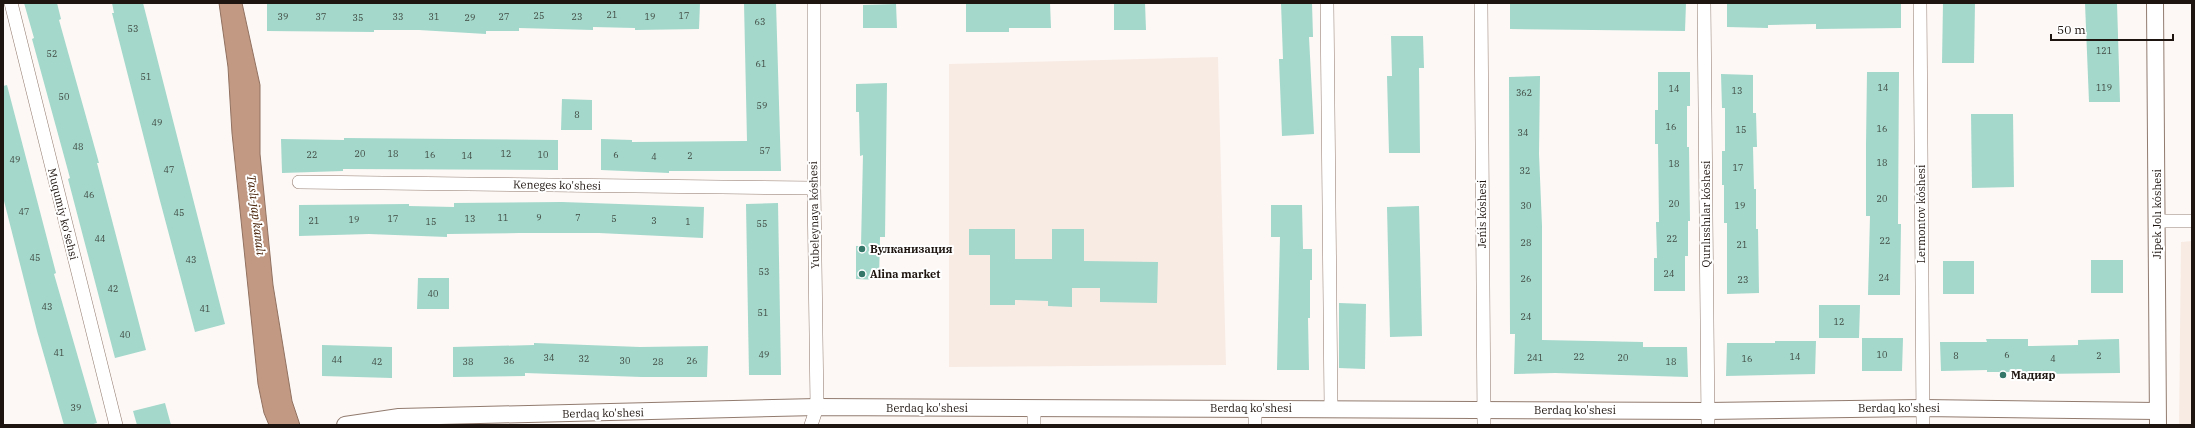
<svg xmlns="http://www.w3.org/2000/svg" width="2195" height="428" font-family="'IBM Plex Serif',serif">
	<rect width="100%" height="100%" fill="#fdf8f5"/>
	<g fill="#f8ebe4">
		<polygon points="1218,57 1226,365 949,367 949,64"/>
		<polygon points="2192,241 2192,425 2179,425 2181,242"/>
	</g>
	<polygon fill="#c29983" stroke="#917160" points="219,3 242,3 260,85 260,154 273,285 292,401 300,425 269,425 264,413 258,384 232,133 228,67"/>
	<g fill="#a3d8cb">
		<polygon points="24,3 57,3 61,19 59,20 99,163 97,163 146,350 115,358 68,179 70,178 32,39 34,38"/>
		<polygon points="112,3 143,3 225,324 195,332 159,197 112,13 114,13"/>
		<polygon points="267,3 700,3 699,29 635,30 635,28 593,27 593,30 519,28 519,31 486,31 486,34 419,30 374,30 374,32 267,31"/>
		<polygon points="744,3 776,3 781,171 669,171 669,173 601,170 601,139 632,140 632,142 747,141"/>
		<polygon points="1019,3 1050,3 1051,28 1009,28 1009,32 966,32 966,4"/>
		<polygon points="1114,3 1145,3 1146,30 1114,30"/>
		<polygon points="1281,3 1312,3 1313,37 1309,37 1314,134 1282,136 1279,59 1283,59"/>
		<polygon points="1510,3 1686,3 1685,31 1510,29"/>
		<polygon points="1727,3 1901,3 1901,28 1816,29 1816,24 1768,25 1768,28 1727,27"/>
		<polygon points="1943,3 1975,3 1974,63 1942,63"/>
		<polygon points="2085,3 2117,3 2120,102 2089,102"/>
		<polygon points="896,4 897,28 863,28 863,5"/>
		<polygon points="1391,36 1423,36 1424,68 1419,68 1420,153 1389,153 1387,76 1392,76"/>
		<polygon points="1658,72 1690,72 1690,106 1687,106 1687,147 1689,147 1690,221 1688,221 1688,256 1685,256 1685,291 1654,291 1654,258 1657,258 1656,222 1659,222 1658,144 1655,144 1655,110 1658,110"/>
		<polygon points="1867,72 1899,72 1898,224 1901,224 1900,295 1868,295 1870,216 1866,216 1866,145"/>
		<polygon points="1721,74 1753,75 1753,113 1756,113 1757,147 1753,147 1754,189 1756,189 1756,229 1758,229 1759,293 1727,294 1727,223 1724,223 1724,185 1722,185 1722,151 1725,151 1725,108 1722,108"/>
		<polygon points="1540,76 1539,154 1542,226 1542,340 1643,342 1643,347 1687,347 1688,377 1555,373 1514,374 1515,334 1510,334 1509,77"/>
		<polygon points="887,83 885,237 880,237 879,280 856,279 856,246 861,246 863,155 860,156 859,112 856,112 856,84"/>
		<polygon points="7,85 56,273 54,274 97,423 90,425 64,425 37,331 3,197 3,86"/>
		<polygon points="562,99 592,100 592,130 561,130"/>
		<polygon points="1971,114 2013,114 2014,187 1972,188"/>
		<polygon points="344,138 558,140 558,170 343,169 343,171 282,173 281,139 344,140"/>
		<polygon points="562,202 704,207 703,238 599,233 519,233 447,234 447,237 369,234 299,236 299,205 409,204 409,206 454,207 454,203"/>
		<polygon points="778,203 781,375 749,375 746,204"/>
		<polygon points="1271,205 1302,205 1303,249 1312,249 1312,280 1310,280 1310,318 1308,318 1309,370 1277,370 1280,237 1271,237"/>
		<polygon points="1419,206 1422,336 1390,337 1387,207"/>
		<polygon points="969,229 1015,229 1015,259 1052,259 1052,229 1084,229 1084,261 1158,262 1157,303 1100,302 1100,288 1072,288 1072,307 1048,306 1048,301 1015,300 1015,305 990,305 990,255 969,255"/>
		<rect x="2091" y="260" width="32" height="33"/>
		<rect x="1943" y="261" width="31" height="33"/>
		<polygon points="418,278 449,278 449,309 417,309"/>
		<polygon points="1339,303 1366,304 1365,369 1339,368"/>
		<polygon points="1819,305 1860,305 1859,338 1819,338"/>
		<polygon points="1862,338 1903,338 1902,371 1862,371"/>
		<polygon points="1986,339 2028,339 2028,346 2078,345 2078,340 2119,339 2120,373 2038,374 2037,372 1987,372 1987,370 1941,371 1940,342 1987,342"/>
		<polygon points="1775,341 1816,341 1815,374 1726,376 1727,343 1775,343"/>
		<polygon points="534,343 640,347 708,346 707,377 642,377 525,373 525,376 453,377 453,347 534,345"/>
		<polygon points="322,345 392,347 392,378 322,376"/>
		<polygon points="165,403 171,425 137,425 133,411"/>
	</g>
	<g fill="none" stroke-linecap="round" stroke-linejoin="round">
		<g stroke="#927b6f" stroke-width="14">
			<g id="minor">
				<polyline points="11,3 116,425"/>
				<polyline points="1327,3 1331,409"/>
				<polyline points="1481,3 1484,425"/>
				<polyline points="1704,3 1708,425"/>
				<polyline points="1920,3 1923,425"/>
				<polyline points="299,182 814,188"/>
				<polyline points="2157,221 2192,221"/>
				<polyline points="1034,408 1034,425"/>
				<polyline points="1255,408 1255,425"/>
				<polyline points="811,425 817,407 814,188 814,3"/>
			</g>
		</g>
		<g stroke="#927b6f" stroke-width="18">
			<g id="tertiary">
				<polyline points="2155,3 2158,425"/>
				<polyline points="345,425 399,417 817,407 1707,411 1923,408 2157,411"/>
			</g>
		</g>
		<use href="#minor" stroke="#fff" stroke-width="13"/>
		<use href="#tertiary" stroke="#fff" stroke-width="16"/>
	</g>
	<g fill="#35786a" stroke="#fff" stroke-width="1.5">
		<circle cx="862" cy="249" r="4"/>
		<circle cx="862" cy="274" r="4"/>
		<circle cx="2003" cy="375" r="4"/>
	</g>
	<g text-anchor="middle" stroke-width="4" stroke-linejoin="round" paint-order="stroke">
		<g font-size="9" fill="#3f463f">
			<text x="612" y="18">21</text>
			<text x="539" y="19">25</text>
			<text x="684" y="19">17</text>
			<text x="283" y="20">39</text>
			<text x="321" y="20">37</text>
			<text x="398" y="20">33</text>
			<text x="434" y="20">31</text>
			<text x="504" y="20">27</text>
			<text x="577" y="20">23</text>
			<text x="650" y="20">19</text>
			<text x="358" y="21">35</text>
			<text x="470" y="21">29</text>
			<text x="760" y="25">63</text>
			<text x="133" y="32">53</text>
			<text x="2104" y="54">121</text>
			<text x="52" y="57">52</text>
			<text x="761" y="67">61</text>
			<text x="146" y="80">51</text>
			<text x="1883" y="91">14</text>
			<text x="2104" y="91">119</text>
			<text x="1674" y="92">14</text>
			<text x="1737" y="94">13</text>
			<text x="1524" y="96">362</text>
			<text x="64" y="100">50</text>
			<text x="762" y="109">59</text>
			<text x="577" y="118">8</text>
			<text x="157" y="126">49</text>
			<text x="1671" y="130">16</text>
			<text x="1882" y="132">16</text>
			<text x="1741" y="133">15</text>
			<text x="1523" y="136">34</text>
			<text x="78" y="150">48</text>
			<text x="765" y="154">57</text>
			<text x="360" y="157">20</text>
			<text x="393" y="157">18</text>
			<text x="506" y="157">12</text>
			<text x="312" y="158">22</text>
			<text x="430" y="158">16</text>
			<text x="543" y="158">10</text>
			<text x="616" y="158">6</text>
			<text x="467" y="159">14</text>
			<text x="690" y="159">2</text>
			<text x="654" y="160">4</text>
			<text x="15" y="163">49</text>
			<text x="1882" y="166">18</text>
			<text x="1674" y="167">18</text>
			<text x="1738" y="171">17</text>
			<text x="169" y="173">47</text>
			<text x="1525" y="174">32</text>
			<text x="89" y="198">46</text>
			<text x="1882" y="202">20</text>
			<text x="1674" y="207">20</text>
			<text x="1526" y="209">30</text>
			<text x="1740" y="209">19</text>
			<text x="24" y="215">47</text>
			<text x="179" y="216">45</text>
			<text x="503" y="221">11</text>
			<text x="539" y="221">9</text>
			<text x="578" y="221">7</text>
			<text x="393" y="222">17</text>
			<text x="470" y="222">13</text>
			<text x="614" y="222">5</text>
			<text x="354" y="223">19</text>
			<text x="314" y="224">21</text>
			<text x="654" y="224">3</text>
			<text x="431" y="225">15</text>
			<text x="688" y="225">1</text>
			<text x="762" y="227">55</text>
			<text x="100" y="242">44</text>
			<text x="1672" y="242">22</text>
			<text x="1885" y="244">22</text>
			<text x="1526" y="246">28</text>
			<text x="1742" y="248">21</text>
			<text x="35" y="261">45</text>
			<text x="191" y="263">43</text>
			<text x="764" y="275">53</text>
			<text x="1669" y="277">24</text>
			<text x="1884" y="281">24</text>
			<text x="1526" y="282">26</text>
			<text x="1743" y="283">23</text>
			<text x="113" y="292">42</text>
			<text x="433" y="297">40</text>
			<text x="47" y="310">43</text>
			<text x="205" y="312">41</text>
			<text x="763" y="316">51</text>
			<text x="1526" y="320">24</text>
			<text x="1839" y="325">12</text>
			<text x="125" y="338">40</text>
			<text x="59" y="356">41</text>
			<text x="764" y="358">49</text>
			<text x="1882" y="358">10</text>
			<text x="2007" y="358">6</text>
			<text x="1956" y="359">8</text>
			<text x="2099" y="359">2</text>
			<text x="1579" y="360">22</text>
			<text x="1795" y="360">14</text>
			<text x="549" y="361">34</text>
			<text x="1535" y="361">241</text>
			<text x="1623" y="361">20</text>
			<text x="584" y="362">32</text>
			<text x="1747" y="362">16</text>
			<text x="2053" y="362">4</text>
			<text x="337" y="363">44</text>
			<text x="509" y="364">36</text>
			<text x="625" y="364">30</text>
			<text x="692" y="364">26</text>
			<text x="377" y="365">42</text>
			<text x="468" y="365">38</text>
			<text x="658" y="365">28</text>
			<text x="1671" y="365">18</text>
			<text x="76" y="411">39</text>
		</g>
		<g font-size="11" fill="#1e1510" stroke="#fff">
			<text transform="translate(557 185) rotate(1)" y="4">Keneges ko'shesi</text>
			<text transform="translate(63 214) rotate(76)" y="4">Muqumiy ko'sehsi</text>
			<text transform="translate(1482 214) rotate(-90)" y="4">Jeńis kóshesi</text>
			<text transform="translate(1706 214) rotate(-90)" y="4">Qurılısshılar kóshesi</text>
			<text transform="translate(1921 214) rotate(-90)" y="4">Lermontov kóshesi</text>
			<text transform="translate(2157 214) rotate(-90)" y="4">Jipek Jolı kóshesi</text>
			<text transform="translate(814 215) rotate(-91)" y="4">Yubeleynaya kóshesi</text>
			<text x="927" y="412">Berdaq ko'shesi</text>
			<text x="1251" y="412">Berdaq ko'shesi</text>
			<text x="1899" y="412">Berdaq ko'shesi</text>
			<text x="1575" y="414">Berdaq ko'shesi</text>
			<text transform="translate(603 413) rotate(-1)" y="4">Berdaq ko'shesi</text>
		</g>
		<g font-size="11" font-weight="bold" fill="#1e1510" stroke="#fff" text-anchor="start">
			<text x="870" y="253">Вулканизация</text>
			<text x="870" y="278">Alina market</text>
			<text x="2011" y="379">Мадияр</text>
		</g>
		<g font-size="12" font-style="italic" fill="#482106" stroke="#fff">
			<text transform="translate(256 215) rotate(83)" y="4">Taslı-jap kanalı</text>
		</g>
	</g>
	<rect width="2195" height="428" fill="none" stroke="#1e1510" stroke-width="8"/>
	<path d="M2051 34v6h122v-6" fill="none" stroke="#1e1510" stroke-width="2"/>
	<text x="2057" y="34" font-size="12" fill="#1e1510" stroke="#ffffff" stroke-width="3" paint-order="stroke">50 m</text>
</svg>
